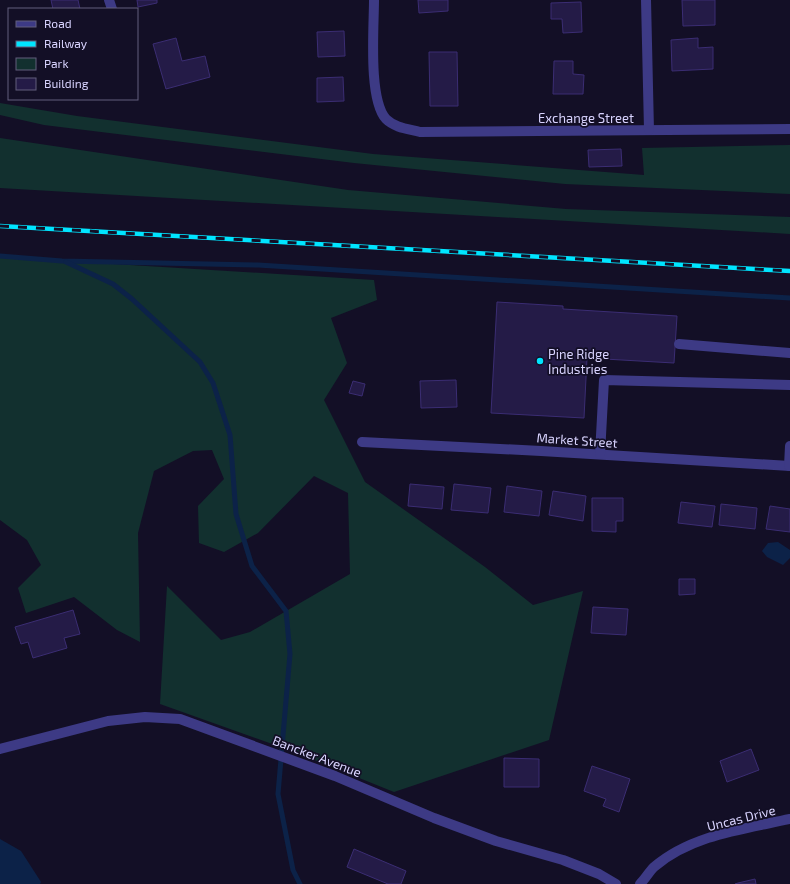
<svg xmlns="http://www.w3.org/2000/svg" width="790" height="884" font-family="'Exo 2',sans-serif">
	<rect width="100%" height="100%" fill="#130f26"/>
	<g fill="#12302f">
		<polygon points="0,103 77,116 373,154 644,175 642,148 790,145 790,194 565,184 354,163 44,125 0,115"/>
		<polygon points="0,138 348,190 566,209 790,217 790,234 0,188"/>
		<polygon points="0,257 374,280 377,300 331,318 347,363 324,400 365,482 485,567 533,605 583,591 549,740 394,792 292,751 160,704 167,586 221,640 250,632 350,574 348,493 314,476 258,533 224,552 199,543 198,506 224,479 212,450 193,451 154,471 138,533 140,642 117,630 74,597 26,613 18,588 41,565 27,540 0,520"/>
	</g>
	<g fill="#0c2248">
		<polygon points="778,542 790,550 790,558 783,565 767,557 762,551 768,543"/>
		<polygon points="0,839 21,851 41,882 40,884 0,884"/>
	</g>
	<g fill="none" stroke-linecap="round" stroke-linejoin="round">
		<g stroke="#0c2248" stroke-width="5">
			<polyline points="0,256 62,261 258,265 790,298"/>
			<polyline points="66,262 113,284 132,299 200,362 213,383 230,435 236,514 252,566 286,611 290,654 278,794 293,870 300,884"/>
		</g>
	</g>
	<g fill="#241b47" stroke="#3b2d73">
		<polygon points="51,0 78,0 80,9 53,9"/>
		<polygon points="137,0 157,0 157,3 138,7"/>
		<polygon points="418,0 448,0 448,11 419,13"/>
		<polygon points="682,0 715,0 715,25 683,26"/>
		<polygon points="581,2 582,32 563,33 562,19 551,19 551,3"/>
		<polygon points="344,31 345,56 318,57 317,32"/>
		<polygon points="176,38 182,61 205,56 210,77 166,89 153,44"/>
		<polygon points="698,38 698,48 713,47 713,69 672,71 671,40"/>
		<polygon points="429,52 457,52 458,106 430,106"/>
		<polygon points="554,61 573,61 573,74 584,75 583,94 553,94"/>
		<polygon points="343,77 344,101 317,102 317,78"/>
		<polygon points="621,149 622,166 589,167 588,150"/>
		<polygon points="497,302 563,306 563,309 677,316 674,363 587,358 584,418 491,413"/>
		<polygon points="456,380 457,407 421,408 420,381"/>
		<polygon points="353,381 365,384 362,396 349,393"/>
		<polygon points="410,484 444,487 442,509 408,506"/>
		<polygon points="454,484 491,488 488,513 451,510"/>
		<polygon points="507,486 542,491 539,516 504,512"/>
		<polygon points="553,491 586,496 583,521 549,515"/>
		<polygon points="592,498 623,498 623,521 616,521 616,532 592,531"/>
		<polygon points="681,502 715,506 712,527 678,523"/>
		<polygon points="721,504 757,508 755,529 719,525"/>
		<polygon points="770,506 790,509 790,532 766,529"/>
		<polygon points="679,579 695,579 695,594 679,595"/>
		<polygon points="593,607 628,609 626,635 591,633"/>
		<polygon points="73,610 80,634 64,638 67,648 33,658 28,642 21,644 15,627"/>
		<polygon points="751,749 759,770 727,782 720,761"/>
		<polygon points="504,758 539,759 539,787 504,787"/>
		<polygon points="592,766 630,779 619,812 603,806 606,799 584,791"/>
		<polygon points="354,849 406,871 401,884 388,884 347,867"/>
		<polygon points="755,879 756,884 735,884 738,883"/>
	</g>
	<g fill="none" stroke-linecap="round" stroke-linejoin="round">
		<g stroke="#3d3a85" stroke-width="10">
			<polyline points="109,0 112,9"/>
			<path d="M374 0C374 27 368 99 386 119 395 128 409 129 420 132L790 129"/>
			<polyline points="646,0 649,130"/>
			<polyline points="679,344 790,353"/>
			<polyline points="362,442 541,451 790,466"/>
			<polyline points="600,454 604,380 790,385"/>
			<polyline points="789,466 790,446"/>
			<polyline points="0,749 108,721 145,717 180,719 335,776 434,818 496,841 563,860 599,874 616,884"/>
			<path d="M640 884C645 879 649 872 654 867 691 835 744 829 790 819"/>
		</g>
		<g stroke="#00e5ff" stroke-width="4.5">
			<polyline id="rail" points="0,226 790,271"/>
		</g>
		<use href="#rail" stroke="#130f26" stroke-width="3" stroke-dasharray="9" stroke-linecap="butt"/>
	</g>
	<circle fill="#00e5ff" stroke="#130f26" stroke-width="1.5" cx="540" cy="361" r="4"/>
	<g text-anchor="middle" stroke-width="3.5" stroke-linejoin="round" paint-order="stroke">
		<g font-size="13" fill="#d9d4ff" stroke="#130f26">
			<text x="586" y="123">Exchange Street</text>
			<text transform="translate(577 440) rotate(4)" y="5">Market Street</text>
			<text transform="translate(317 756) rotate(21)" y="5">Bancker Avenue</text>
			<text transform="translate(741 818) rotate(-14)" y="5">Uncas Drive</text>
		</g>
		<g font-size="13" fill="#d9d4ff" stroke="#130f26" text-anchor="start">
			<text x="548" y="359">Pine Ridge<tspan x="548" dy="15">Industries</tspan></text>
		</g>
	</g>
	<rect x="8" y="8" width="130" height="92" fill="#130f26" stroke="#625e7d"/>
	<rect x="16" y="21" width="20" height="6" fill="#3d3a85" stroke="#625e7d"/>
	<text x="44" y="28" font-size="12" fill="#d9d4ff">Road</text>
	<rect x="16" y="41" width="20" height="6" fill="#00e5ff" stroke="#625e7d"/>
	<text x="44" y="48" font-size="12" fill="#d9d4ff">Railway</text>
	<rect x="16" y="58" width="20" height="12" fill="#12302f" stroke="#625e7d"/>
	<text x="44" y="68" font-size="12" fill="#d9d4ff">Park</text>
	<rect x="16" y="78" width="20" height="12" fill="#241b47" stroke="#625e7d"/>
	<text x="44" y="88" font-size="12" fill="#d9d4ff">Building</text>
</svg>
